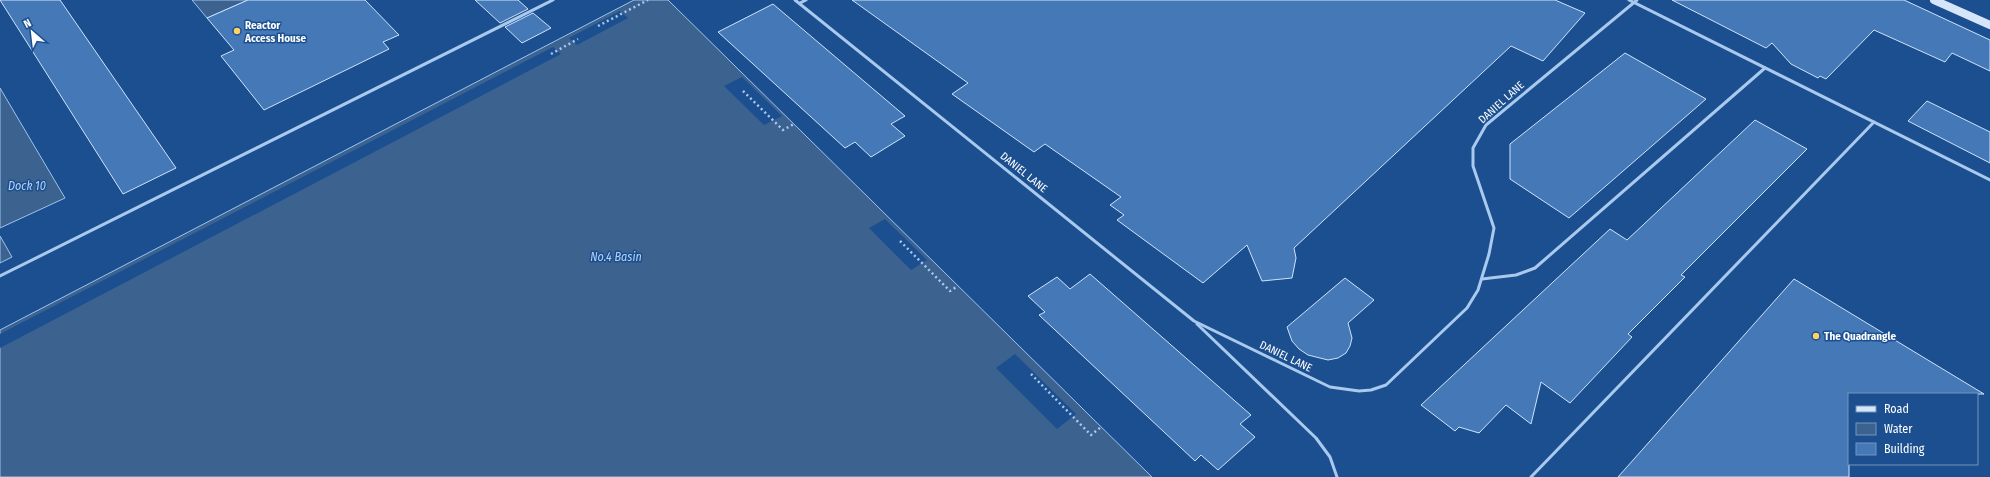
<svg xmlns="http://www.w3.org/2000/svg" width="1990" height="477" font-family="'Fira Sans Condensed',sans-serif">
	<rect width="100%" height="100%" fill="#1b4f8f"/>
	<g fill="#3c6290" stroke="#9cc4f0">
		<polygon points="192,0 248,0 207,18"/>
		<polygon points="634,0 668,0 1152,477 0,477 0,330"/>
		<polygon points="0,88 65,198 0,228"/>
		<polygon points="0,236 12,257 0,263"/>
	</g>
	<g fill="#1b4f8f">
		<polygon points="620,11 628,18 577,45 569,38"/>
		<polygon points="553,47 561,54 0,348 0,334"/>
		<polygon points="742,77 782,116 764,125 724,86"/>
		<polygon points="885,219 927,260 911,270 869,228"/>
		<polygon points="1015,354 1076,414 1057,429 996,368"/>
	</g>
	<g fill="#4478b7" stroke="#cfe3fa">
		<polygon points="0,0 60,0 176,168 123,194"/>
		<polygon points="248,0 365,0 399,35 383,42 389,49 264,110 221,56 234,50 207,18"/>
		<polygon points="475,0 518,0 528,9 500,23"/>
		<polygon points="852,0 1555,0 1585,13 1543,61 1511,46 1294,248 1296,258 1292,278 1262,281 1247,245 1203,283 1117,220 1124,215 1110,205 1121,197 1045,144 1034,152 952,94 968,83"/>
		<polygon points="1672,0 1904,0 1990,40 1990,71 1952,53 1945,62 1874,30 1826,79 1820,76 1818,78 1791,64 1772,43 1766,48"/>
		<polygon points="773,4 905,116 891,124 905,136 871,157 855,142 845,148 718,32"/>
		<polygon points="533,13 551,28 522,43 505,27"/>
		<polygon points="1625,53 1706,99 1569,218 1510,179 1510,144"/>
		<polygon points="1927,101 1990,132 1990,163 1908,121"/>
		<polygon points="1755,120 1807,149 1681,275 1685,277 1628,334 1632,337 1570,403 1541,382 1531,424 1506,405 1479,433 1459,427 1455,431 1421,405 1610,229 1627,240"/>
		<polygon points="1090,274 1251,415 1240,424 1255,437 1218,470 1201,455 1195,461 1039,315 1045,312 1028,296 1057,277 1070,289"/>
		<polygon points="1345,278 1374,300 1348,323 1352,338 1350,346 1346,353 1338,358 1328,360 1308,355 1299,349 1292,341 1287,327"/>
		<polygon points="1794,279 1984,394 1849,394 1849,477 1618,477"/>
	</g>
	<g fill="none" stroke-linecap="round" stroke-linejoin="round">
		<g stroke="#a9c9ee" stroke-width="2.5" stroke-dasharray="2 3" stroke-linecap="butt">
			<polyline points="598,26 648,0"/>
			<polyline points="551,54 578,39"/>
			<polyline points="743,91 783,130 794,124"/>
			<polyline points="900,241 950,291 958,286"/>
			<polyline points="1031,374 1091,435 1101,427"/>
		</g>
		<g stroke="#a9c9ee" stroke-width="3">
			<polyline points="795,0 1194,321 1330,387 1359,391 1371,390 1386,385 1467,308 1478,290 1489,254 1494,228 1473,166 1473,148 1486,125 1637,0"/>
			<polyline points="1629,0 1990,180"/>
			<polyline points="800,3 806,0"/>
			<polyline points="0,276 553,0"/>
			<polyline points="1482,279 1516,275 1535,268 1765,68"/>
			<polyline points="1197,324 1316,438 1330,457 1337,477"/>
			<polyline points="1531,477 1874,122"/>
		</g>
		<polyline stroke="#d6e6fa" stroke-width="8" points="1934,0 1990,25"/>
	</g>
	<g fill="#ffd166" stroke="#1b4f8f" stroke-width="1.5">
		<circle cx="237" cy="31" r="4"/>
		<circle cx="1816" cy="336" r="4"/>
	</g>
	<g text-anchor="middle" stroke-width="3" stroke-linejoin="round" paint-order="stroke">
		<g font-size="11" font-weight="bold" fill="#fff" stroke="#1b4f8f" text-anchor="start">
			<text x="245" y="29">Reactor<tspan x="245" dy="13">Access House</tspan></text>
			<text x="1824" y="340">The Quadrangle</text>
		</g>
		<g font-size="11" fill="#fff" stroke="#1b4f8f">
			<text transform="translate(1501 102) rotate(-42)" y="4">DANIEL LANE</text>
			<text transform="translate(1024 172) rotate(39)" y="4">DANIEL LANE</text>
			<text transform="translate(1286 356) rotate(26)" y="4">DANIEL LANE</text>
		</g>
		<g font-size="12" font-style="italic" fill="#b5d3f5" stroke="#1b4f8f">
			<text x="27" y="190">Dock 10</text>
			<text x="616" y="261">No.4 Basin</text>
		</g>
	</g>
	<rect x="1848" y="393" width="130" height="72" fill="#1b4f8f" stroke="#7695bc"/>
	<rect x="1856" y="406" width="20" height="6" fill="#d6e6fa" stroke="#7695bc"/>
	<text x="1884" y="413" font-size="12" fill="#ffffff">Road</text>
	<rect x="1856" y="423" width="20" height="12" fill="#3c6290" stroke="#7695bc"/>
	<text x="1884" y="433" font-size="12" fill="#ffffff">Water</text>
	<rect x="1856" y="443" width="20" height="12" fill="#4478b7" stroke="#7695bc"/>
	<text x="1884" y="453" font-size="12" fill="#ffffff">Building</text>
	<g transform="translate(32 32) rotate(332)" stroke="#1b4f8f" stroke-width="3" paint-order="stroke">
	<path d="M0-3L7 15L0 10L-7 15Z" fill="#ffffff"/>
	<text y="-6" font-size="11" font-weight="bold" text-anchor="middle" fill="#ffffff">N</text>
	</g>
</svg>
